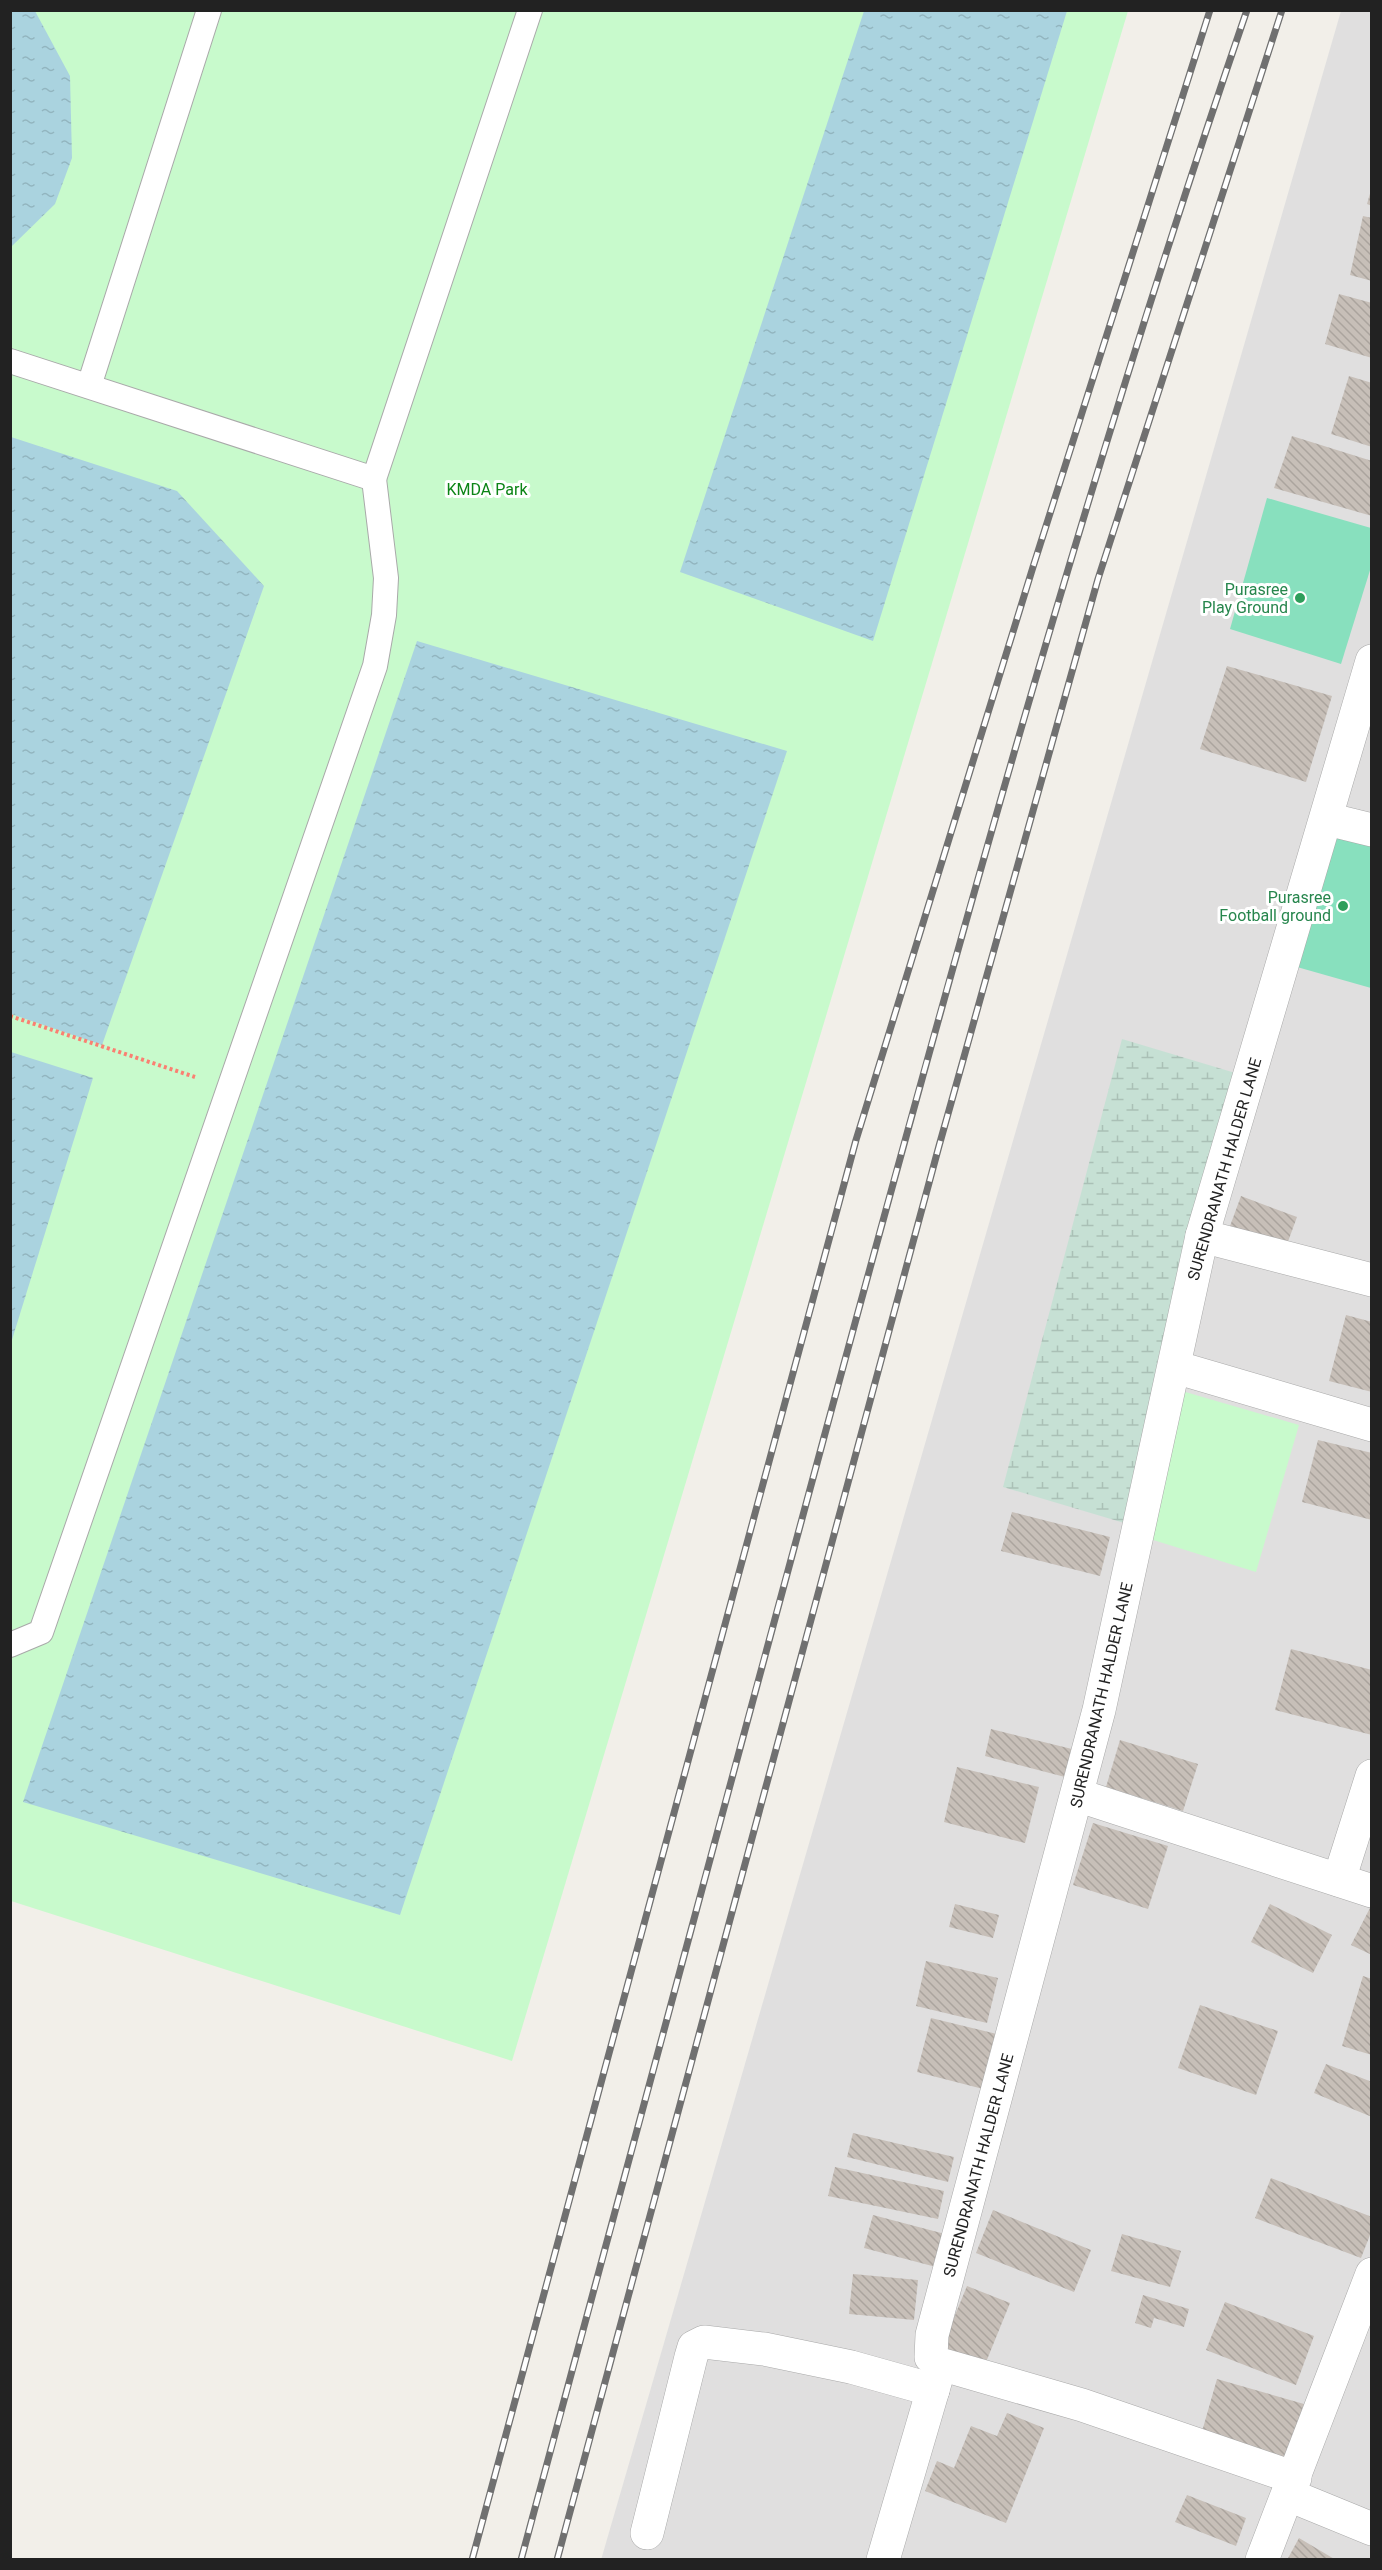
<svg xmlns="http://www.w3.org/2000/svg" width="1382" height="2570" font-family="Roboto,sans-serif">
	<defs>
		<pattern id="wetland-marsh" width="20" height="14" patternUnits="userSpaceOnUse" patternTransform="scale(1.5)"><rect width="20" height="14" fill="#c6e0d4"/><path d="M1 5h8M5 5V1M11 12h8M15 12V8" fill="none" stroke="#aac0b6"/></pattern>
		<pattern id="water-ripples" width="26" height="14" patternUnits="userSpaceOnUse" patternTransform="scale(1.5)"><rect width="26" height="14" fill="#aad3df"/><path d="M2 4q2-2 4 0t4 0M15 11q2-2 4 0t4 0" fill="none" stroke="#92b5bf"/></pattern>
		<pattern id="building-back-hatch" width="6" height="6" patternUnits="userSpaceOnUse" patternTransform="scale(1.5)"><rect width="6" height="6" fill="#c7bfb8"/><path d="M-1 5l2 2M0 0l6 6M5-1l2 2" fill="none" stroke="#aba49e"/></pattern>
	</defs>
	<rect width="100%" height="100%" fill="#f2efe9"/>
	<polygon fill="#e0dfdf" points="1341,11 1371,11 1371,2559 601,2560"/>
	<polygon fill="url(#wetland-marsh)" points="1122,1039 1242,1075 1131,1525 1003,1487"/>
	<g fill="#c8facc">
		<polygon points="11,11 1128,11 512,2061 11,1901"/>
		<polygon points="1182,1391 1299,1425 1256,1572 1150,1539"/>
	</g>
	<g fill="#88e0be">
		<polygon points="1267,498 1371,528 1371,567 1341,664 1230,629"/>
		<polygon points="1335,834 1371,844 1371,988 1297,967"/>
	</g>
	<g fill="url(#water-ripples)">
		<polygon points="10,11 35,11 70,76 72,158 55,204 11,247"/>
		<polygon points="864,11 1067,11 873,641 680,572"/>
		<polygon points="11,437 177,491 264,586 102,1045 11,1014"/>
		<polygon points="417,641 787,751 400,1915 23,1802"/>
		<polygon points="11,1052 93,1078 11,1343 10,1052"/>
	</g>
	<g fill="url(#building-back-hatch)">
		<polygon points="1371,190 1372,190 1372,206 1367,204"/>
		<polygon points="1363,216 1372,218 1372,281 1350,275"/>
		<polygon points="1339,294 1372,303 1372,358 1325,344"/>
		<polygon points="1349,376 1372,383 1372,447 1331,434"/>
		<polygon points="1292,436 1372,461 1372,516 1274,488"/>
		<polygon points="1227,666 1332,696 1306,782 1200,749"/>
		<polygon points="1241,1196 1297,1217 1286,1247 1230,1226"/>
		<polygon points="1346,1315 1372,1322 1372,1392 1329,1381"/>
		<polygon points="1318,1440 1372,1453 1372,1520 1302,1502"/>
		<polygon points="1012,1512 1110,1537 1100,1576 1001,1551"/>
		<polygon points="1291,1649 1372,1670 1372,1735 1275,1710"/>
		<polygon points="991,1729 1072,1749 1065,1777 985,1756"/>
		<polygon points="1120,1740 1198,1764 1183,1811 1106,1787"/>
		<polygon points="957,1767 1039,1787 1025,1843 944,1822"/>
		<polygon points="1093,1823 1168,1846 1148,1909 1073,1885"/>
		<polygon points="955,1904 999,1915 993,1938 949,1927"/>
		<polygon points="1270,1904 1332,1935 1313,1973 1251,1942"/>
		<polygon points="1372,1904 1372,1955 1351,1945"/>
		<polygon points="926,1961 998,1978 987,2023 916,2006"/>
		<polygon points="1363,1976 1372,1979 1372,2055 1342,2046"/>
		<polygon points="1200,2005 1278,2031 1256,2095 1178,2068"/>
		<polygon points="931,2018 1001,2035 987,2090 917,2072"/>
		<polygon points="1326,2064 1372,2082 1372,2117 1314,2093"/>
		<polygon points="853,2133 954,2157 948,2182 847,2157"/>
		<polygon points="835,2167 944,2191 938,2219 828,2196"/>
		<polygon points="1271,2178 1372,2217 1372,2230 1361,2258 1255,2218"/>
		<polygon points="993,2210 1091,2250 1074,2292 976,2253"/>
		<polygon points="873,2215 945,2234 936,2267 864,2248"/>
		<polygon points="1122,2234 1181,2251 1170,2287 1111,2271"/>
		<polygon points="853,2274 918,2280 914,2320 849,2314"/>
		<polygon points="967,2286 1010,2303 982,2372 939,2354"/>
		<polygon points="1143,2295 1189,2309 1184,2327 1154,2318 1151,2328 1135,2323"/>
		<polygon points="1225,2302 1314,2336 1296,2385 1206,2350"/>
		<polygon points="1217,2379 1304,2404 1287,2460 1201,2435"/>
		<polygon points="1007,2413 1044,2428 1006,2523 925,2491 937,2461 954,2468 971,2426 997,2436"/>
		<polygon points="1187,2495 1246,2518 1236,2546 1175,2522"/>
		<polygon points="1299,2538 1336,2560 1287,2560"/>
	</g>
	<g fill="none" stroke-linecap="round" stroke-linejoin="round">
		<g stroke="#a9a9a9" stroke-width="26">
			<g id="lane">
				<polyline points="10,361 374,479 530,10"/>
				<polyline points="89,386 209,10"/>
				<polyline points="10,1645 41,1632 375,666 384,615 386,578 374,479"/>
			</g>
		</g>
		<g stroke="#a9a9a9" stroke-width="34">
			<g id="street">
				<polyline points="1327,819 1372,830"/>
				<polyline points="1202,1236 1372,1280"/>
				<polyline points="1175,1367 1372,1425"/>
				<polyline points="1077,1795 1372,1891"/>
				<polyline points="1339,1880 1372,1776"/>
				<polyline points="1295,2478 1082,2405 940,2364 931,2357 932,2335 1099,1710 1202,1236 1372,661"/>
				<polyline points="1289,2495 1372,2529"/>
				<polyline points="647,2533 691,2357 694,2347 704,2342 764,2349 851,2367 933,2390"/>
				<polyline points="883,2560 939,2369"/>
				<polyline points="1262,2560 1372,2274"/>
			</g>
		</g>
		<polyline stroke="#fa8072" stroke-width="4" stroke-dasharray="3 3" stroke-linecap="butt" points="10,1016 195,1077"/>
		<use href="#lane" stroke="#fff" stroke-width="24"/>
		<use href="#street" stroke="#fff" stroke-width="33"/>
		<g stroke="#707070" stroke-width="7">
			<g id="rail">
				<polyline points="472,2560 856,1140 1033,567 1210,10"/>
				<path d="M521 2560C622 2187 722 1814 823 1441 953 961 1085 481 1247 10"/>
				<polyline points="557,2560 939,1146 1098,579 1282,10"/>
			</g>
		</g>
		<use href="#rail" stroke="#fff" stroke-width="4.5" stroke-dasharray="14" stroke-linecap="butt"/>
	</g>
	<g fill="#2e9e5b" stroke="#fff" stroke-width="2">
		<circle cx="1300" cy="598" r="6"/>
		<circle cx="1343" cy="906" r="6"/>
	</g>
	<g text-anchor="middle" stroke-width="6" stroke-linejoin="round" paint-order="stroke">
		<g font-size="16" fill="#0c8416" stroke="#fff">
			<text x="487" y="495">KMDA Park</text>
		</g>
		<g font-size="16" fill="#27864d" stroke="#fff" text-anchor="end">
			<text x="1288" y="595">Purasree<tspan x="1288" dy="18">Play Ground</tspan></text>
			<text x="1331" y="903">Purasree<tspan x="1331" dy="18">Football ground</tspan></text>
		</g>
		<g font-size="16" fill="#222" stroke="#fff">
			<text transform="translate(1224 1169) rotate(-74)" y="6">SURENDRANATH HALDER LANE</text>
			<text transform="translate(1101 1695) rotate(-77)" y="6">SURENDRANATH HALDER LANE</text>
			<text transform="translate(978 2165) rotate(-75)" y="6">SURENDRANATH HALDER LANE</text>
		</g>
	</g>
	<rect width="1382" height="2570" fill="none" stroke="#222222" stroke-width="24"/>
</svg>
